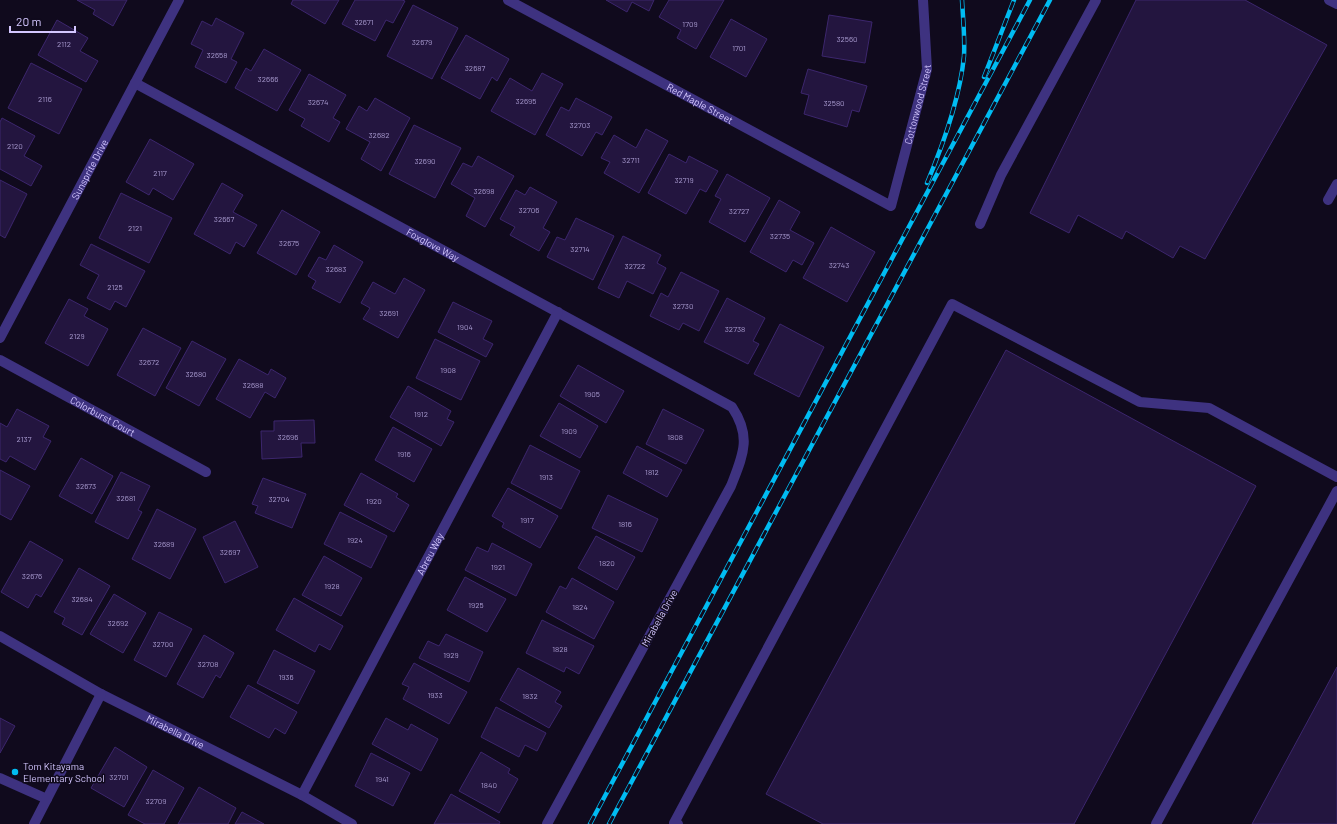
<svg xmlns="http://www.w3.org/2000/svg" width="1337" height="824" font-family="Barlow,sans-serif">
	<rect width="100%" height="100%" fill="#100a1d"/>
	<g fill="#23153f" stroke="#3c266d">
		<polygon points="77,0 127,0 113,26 93,14 95,10"/>
		<polygon points="293,0 339,0 325,24 291,4"/>
		<polygon points="355,0 402,0 405,1 393,23 386,20 375,41 342,24"/>
		<polygon points="606,0 654,0 649,11 632,2 627,12"/>
		<polygon points="669,0 724,0 696,49 677,38 681,30 659,17"/>
		<polygon points="1136,0 1245,0 1327,45 1205,259 1180,246 1173,258 1126,231 1122,239 1078,215 1069,233 1030,213"/>
		<polygon points="413,5 458,28 432,79 387,56"/>
		<polygon points="829,15 872,22 865,63 822,56"/>
		<polygon points="216,18 244,33 231,59 237,62 226,83 195,67 203,50 191,44 202,21 212,26"/>
		<polygon points="731,19 767,39 746,77 710,57"/>
		<polygon points="57,20 88,38 80,51 98,61 86,82 38,55"/>
		<polygon points="466,35 509,59 497,81 492,77 480,99 441,78"/>
		<polygon points="264,49 301,70 277,111 235,88 246,68 251,71"/>
		<polygon points="31,63 82,89 59,134 8,108"/>
		<polygon points="808,69 867,86 859,112 852,110 847,127 804,114 809,95 801,93"/>
		<polygon points="542,73 563,84 535,135 491,111 510,78 532,91"/>
		<polygon points="309,74 346,95 333,118 340,122 329,142 301,126 305,119 289,110"/>
		<polygon points="375,98 410,118 381,171 361,159 370,142 346,129 359,106 367,111"/>
		<polygon points="576,98 612,117 602,135 596,132 582,156 546,135 561,107 569,111"/>
		<polygon points="2,118 35,136 24,156 42,166 31,186 0,169 0,122"/>
		<polygon points="414,125 461,148 435,198 389,174"/>
		<polygon points="646,129 668,141 639,193 604,173 610,162 601,158 614,135 636,148"/>
		<polygon points="150,139 194,164 173,200 153,188 149,195 126,182"/>
		<polygon points="669,154 686,163 689,156 718,171 706,192 700,189 686,214 648,193"/>
		<polygon points="478,156 514,176 485,227 466,216 475,198 451,184 463,163 472,167"/>
		<polygon points="727,174 770,198 745,242 709,222 721,199 715,196"/>
		<polygon points="0,180 27,194 5,238 0,235"/>
		<polygon points="222,183 243,195 233,212 257,225 244,247 236,242 230,254 194,234"/>
		<polygon points="530,187 557,202 543,228 550,232 539,251 510,235 515,227 500,219 516,190 525,195"/>
		<polygon points="121,193 172,218 149,263 99,238"/>
		<polygon points="779,200 800,212 790,230 814,243 802,265 793,260 786,272 750,252"/>
		<polygon points="282,210 320,232 296,275 257,253"/>
		<polygon points="576,218 614,236 593,280 547,257 557,237 565,240"/>
		<polygon points="831,227 875,252 847,302 803,278"/>
		<polygon points="623,236 661,255 657,263 666,268 653,294 627,281 619,298 598,288"/>
		<polygon points="91,244 145,271 126,307 115,301 110,310 87,298 99,275 80,265"/>
		<polygon points="334,245 363,262 340,303 312,288 316,281 308,276 319,257 326,260"/>
		<polygon points="681,272 719,291 699,331 683,323 679,330 650,316 661,293 668,297"/>
		<polygon points="404,278 425,290 398,338 363,319 370,308 361,303 373,282 395,294"/>
		<polygon points="727,298 765,318 753,341 759,344 748,364 704,342"/>
		<polygon points="69,299 88,309 84,316 108,329 88,366 45,343"/>
		<polygon points="453,302 492,321 483,339 493,344 486,357 438,332"/>
		<polygon points="780,324 824,347 799,397 754,374"/>
		<polygon points="143,328 181,348 155,396 117,375"/>
		<polygon points="435,339 480,361 461,400 416,378"/>
		<polygon points="192,341 226,359 199,406 166,388"/>
		<polygon points="1006,350 1256,486 1074,824 823,824 766,794"/>
		<polygon points="239,359 268,375 271,369 286,378 275,398 265,392 250,418 216,399"/>
		<polygon points="578,365 624,391 606,423 560,396"/>
		<polygon points="408,386 451,411 447,419 454,422 441,446 390,417"/>
		<polygon points="559,403 598,426 580,458 540,436"/>
		<polygon points="17,409 49,426 43,437 51,441 35,470 10,456 6,462 0,459 0,423 7,427"/>
		<polygon points="663,409 704,430 686,464 646,444"/>
		<polygon points="314,420 315,443 301,443 302,457 262,459 261,431 274,431 274,421"/>
		<polygon points="393,427 432,449 414,482 375,460"/>
		<polygon points="530,445 580,471 561,509 511,483"/>
		<polygon points="637,446 682,470 667,497 623,473"/>
		<polygon points="81,458 113,476 92,514 59,496"/>
		<polygon points="0,470 30,486 11,520 0,514"/>
		<polygon points="121,472 150,486 138,510 142,512 128,539 95,522"/>
		<polygon points="361,473 398,494 396,497 409,505 394,532 344,505"/>
		<polygon points="263,478 306,494 292,528 255,513 258,506 252,504"/>
		<polygon points="508,488 558,516 540,548 502,527 504,523 492,516"/>
		<polygon points="608,495 658,519 642,552 592,528"/>
		<polygon points="157,509 196,529 170,579 132,559"/>
		<polygon points="340,512 387,536 371,568 324,544"/>
		<polygon points="235,521 258,567 225,583 203,537"/>
		<polygon points="596,536 635,557 617,590 578,568"/>
		<polygon points="30,541 63,560 41,597 36,594 28,608 1,592"/>
		<polygon points="492,543 532,564 516,596 465,570 477,547 488,552"/>
		<polygon points="324,556 362,578 341,616 302,595"/>
		<polygon points="79,568 110,586 82,635 62,624 65,618 54,612"/>
		<polygon points="465,577 506,599 487,632 447,610"/>
		<polygon points="572,578 614,602 594,639 546,612 560,586 566,589"/>
		<polygon points="114,594 146,613 123,653 90,634"/>
		<polygon points="294,598 343,626 330,650 319,644 315,652 276,630"/>
		<polygon points="159,612 192,629 166,677 134,660"/>
		<polygon points="542,620 594,646 579,674 566,667 564,672 526,653"/>
		<polygon points="446,634 483,652 469,682 419,658 428,641 439,646"/>
		<polygon points="204,635 234,653 220,678 216,675 203,698 177,684"/>
		<polygon points="274,650 315,671 298,704 257,683"/>
		<polygon points="414,663 467,692 449,724 403,699 409,687 402,684"/>
		<polygon points="1337,667 1337,824 1252,824"/>
		<polygon points="518,668 561,692 555,702 562,706 549,728 500,700"/>
		<polygon points="248,685 297,712 285,734 275,728 269,738 230,717"/>
		<polygon points="496,707 546,733 537,751 525,745 519,757 481,737"/>
		<polygon points="0,718 15,726 0,753"/>
		<polygon points="386,718 408,730 411,724 438,739 421,771 372,744"/>
		<polygon points="115,747 147,767 124,807 91,788"/>
		<polygon points="481,752 510,769 508,773 518,779 499,813 459,791"/>
		<polygon points="371,753 410,773 393,806 355,786"/>
		<polygon points="153,770 184,788 164,824 145,824 128,815"/>
		<polygon points="199,787 236,808 228,824 178,824"/>
		<polygon points="451,794 500,822 499,824 434,824"/>
		<polygon points="242,812 264,824 235,824"/>
	</g>
	<g fill="none" stroke-linecap="round" stroke-linejoin="round">
		<g stroke="#3e3280" stroke-width="10">
			<polyline points="1329,0 1337,4"/>
			<polyline points="1328,200 1337,184"/>
			<polyline points="980,224 1001,175 1096,0"/>
			<polyline points="0,778 47,799"/>
			<polyline points="678,824 674,823 952,304 1140,402 1209,408 1337,477"/>
			<polyline points="1156,824 1337,491"/>
		</g>
		<g stroke="#3e3280" stroke-width="10">
			<path id="s1" d="M508 0 891 206 927 69 923 0"/>
			<path id="s2" d="M135 83 732 407C752 437 743 455 731 486L547 824"/>
			<path id="s3" d="M0 338 179 0"/>
			<path id="s4" d="M0 360 206 472"/>
			<path id="s5" d="M0 636 101 694 302 795 352 824"/>
			<path id="s6" d="M302 795 558 312"/>
			<polyline points="34,824 101,694"/>
		</g>
		<g stroke="#00bcf2" stroke-width="4.5">
			<g id="rail">
				<polyline points="984,77 1014,0"/>
				<path d="M927 183C943 145 960 97 964 56 965 38 963 18 962 0"/>
				<polyline points="590,824 1030,0"/>
				<polyline points="609,824 1050,0"/>
			</g>
		</g>
		<use href="#rail" stroke="#100a1d" stroke-width="3" stroke-dasharray="9" stroke-linecap="butt"/>
	</g>
	<circle fill="#00bcf2" stroke="#100a1d" stroke-width="1.5" cx="15" cy="772" r="4"/>
	<g text-anchor="middle" stroke-width="3" stroke-linejoin="round" paint-order="stroke">
		<g font-size="8" fill="#a89acf">
			<text x="364" y="25">32671</text>
			<text x="690" y="27">1709</text>
			<text x="847" y="42">32560</text>
			<text x="422" y="45">32679</text>
			<text x="64" y="47">2112</text>
			<text x="739" y="51">1701</text>
			<text x="217" y="58">32658</text>
			<text x="475" y="71">32687</text>
			<text x="268" y="82">32666</text>
			<text x="45" y="102">2116</text>
			<text x="526" y="104">32695</text>
			<text x="318" y="105">32674</text>
			<text x="834" y="106">32580</text>
			<text x="580" y="128">32703</text>
			<text x="379" y="138">32682</text>
			<text x="15" y="149">2120</text>
			<text x="631" y="163">32711</text>
			<text x="425" y="164">32690</text>
			<text x="160" y="176">2117</text>
			<text x="684" y="183">32719</text>
			<text x="484" y="194">32698</text>
			<text x="529" y="213">32706</text>
			<text x="739" y="214">32727</text>
			<text x="224" y="222">32667</text>
			<text x="135" y="231">2121</text>
			<text x="780" y="239">32735</text>
			<text x="289" y="246">32675</text>
			<text x="580" y="252">32714</text>
			<text x="839" y="268">32743</text>
			<text x="635" y="269">32722</text>
			<text x="336" y="272">32683</text>
			<text x="115" y="290">2125</text>
			<text x="683" y="309">32730</text>
			<text x="389" y="316">32691</text>
			<text x="465" y="330">1904</text>
			<text x="735" y="332">32738</text>
			<text x="77" y="339">2129</text>
			<text x="149" y="365">32672</text>
			<text x="448" y="373">1908</text>
			<text x="196" y="377">32680</text>
			<text x="253" y="388">32688</text>
			<text x="592" y="397">1905</text>
			<text x="421" y="417">1912</text>
			<text x="569" y="434">1909</text>
			<text x="288" y="440">32696</text>
			<text x="675" y="440">1808</text>
			<text x="24" y="442">2137</text>
			<text x="404" y="457">1916</text>
			<text x="652" y="475">1812</text>
			<text x="546" y="480">1913</text>
			<text x="86" y="489">32673</text>
			<text x="126" y="501">32681</text>
			<text x="279" y="502">32704</text>
			<text x="374" y="504">1920</text>
			<text x="527" y="523">1917</text>
			<text x="625" y="527">1816</text>
			<text x="355" y="543">1924</text>
			<text x="164" y="547">32689</text>
			<text x="230" y="555">32697</text>
			<text x="607" y="566">1820</text>
			<text x="498" y="570">1921</text>
			<text x="32" y="579">32676</text>
			<text x="332" y="589">1928</text>
			<text x="82" y="602">32684</text>
			<text x="476" y="608">1925</text>
			<text x="580" y="610">1824</text>
			<text x="118" y="626">32692</text>
			<text x="163" y="647">32700</text>
			<text x="560" y="652">1828</text>
			<text x="451" y="658">1929</text>
			<text x="208" y="667">32708</text>
			<text x="286" y="680">1936</text>
			<text x="435" y="698">1933</text>
			<text x="530" y="699">1832</text>
			<text x="119" y="780">32701</text>
			<text x="382" y="782">1941</text>
			<text x="489" y="788">1840</text>
			<text x="156" y="804">32709</text>
		</g>
		<g font-size="10" fill="#d4c7ff" stroke="#100a1d">
			<text dy="4" stroke="none"><textPath href="#s1" startOffset="218">Red Maple Street</textPath></text>
			<text dy="4" stroke="none"><textPath href="#s1" startOffset="540">Cottonwood Street</textPath></text>
			<text dy="4" stroke="none"><textPath href="#s3" startOffset="191">Sunsprite Drive</textPath></text>
			<text dy="4" stroke="none"><textPath href="#s2" startOffset="339">Foxglove Way</textPath></text>
			<text dy="4" stroke="none"><textPath href="#s4" startOffset="117">Colorburst Court</textPath></text>
			<text dy="4" stroke="none"><textPath href="#s6" startOffset="273">Abreu Way</textPath></text>
			<text transform="translate(659 618) rotate(-61)" y="4">Mirabella Drive</text>
			<text dy="4" stroke="none"><textPath href="#s5" startOffset="200">Mirabella Drive</textPath></text>
		</g>
		<g font-size="10" fill="#d4c7ff" stroke="#100a1d" text-anchor="start">
			<text x="23" y="770">Tom Kitayama<tspan x="23" dy="12">Elementary School</tspan></text>
		</g>
	</g>
	<path d="M10 26v6h65v-6" fill="none" stroke="#d4c7ff" stroke-width="2"/>
	<text x="16" y="26" font-size="12" fill="#d4c7ff" stroke="#100a1d" stroke-width="3" paint-order="stroke">20 m</text>
</svg>
